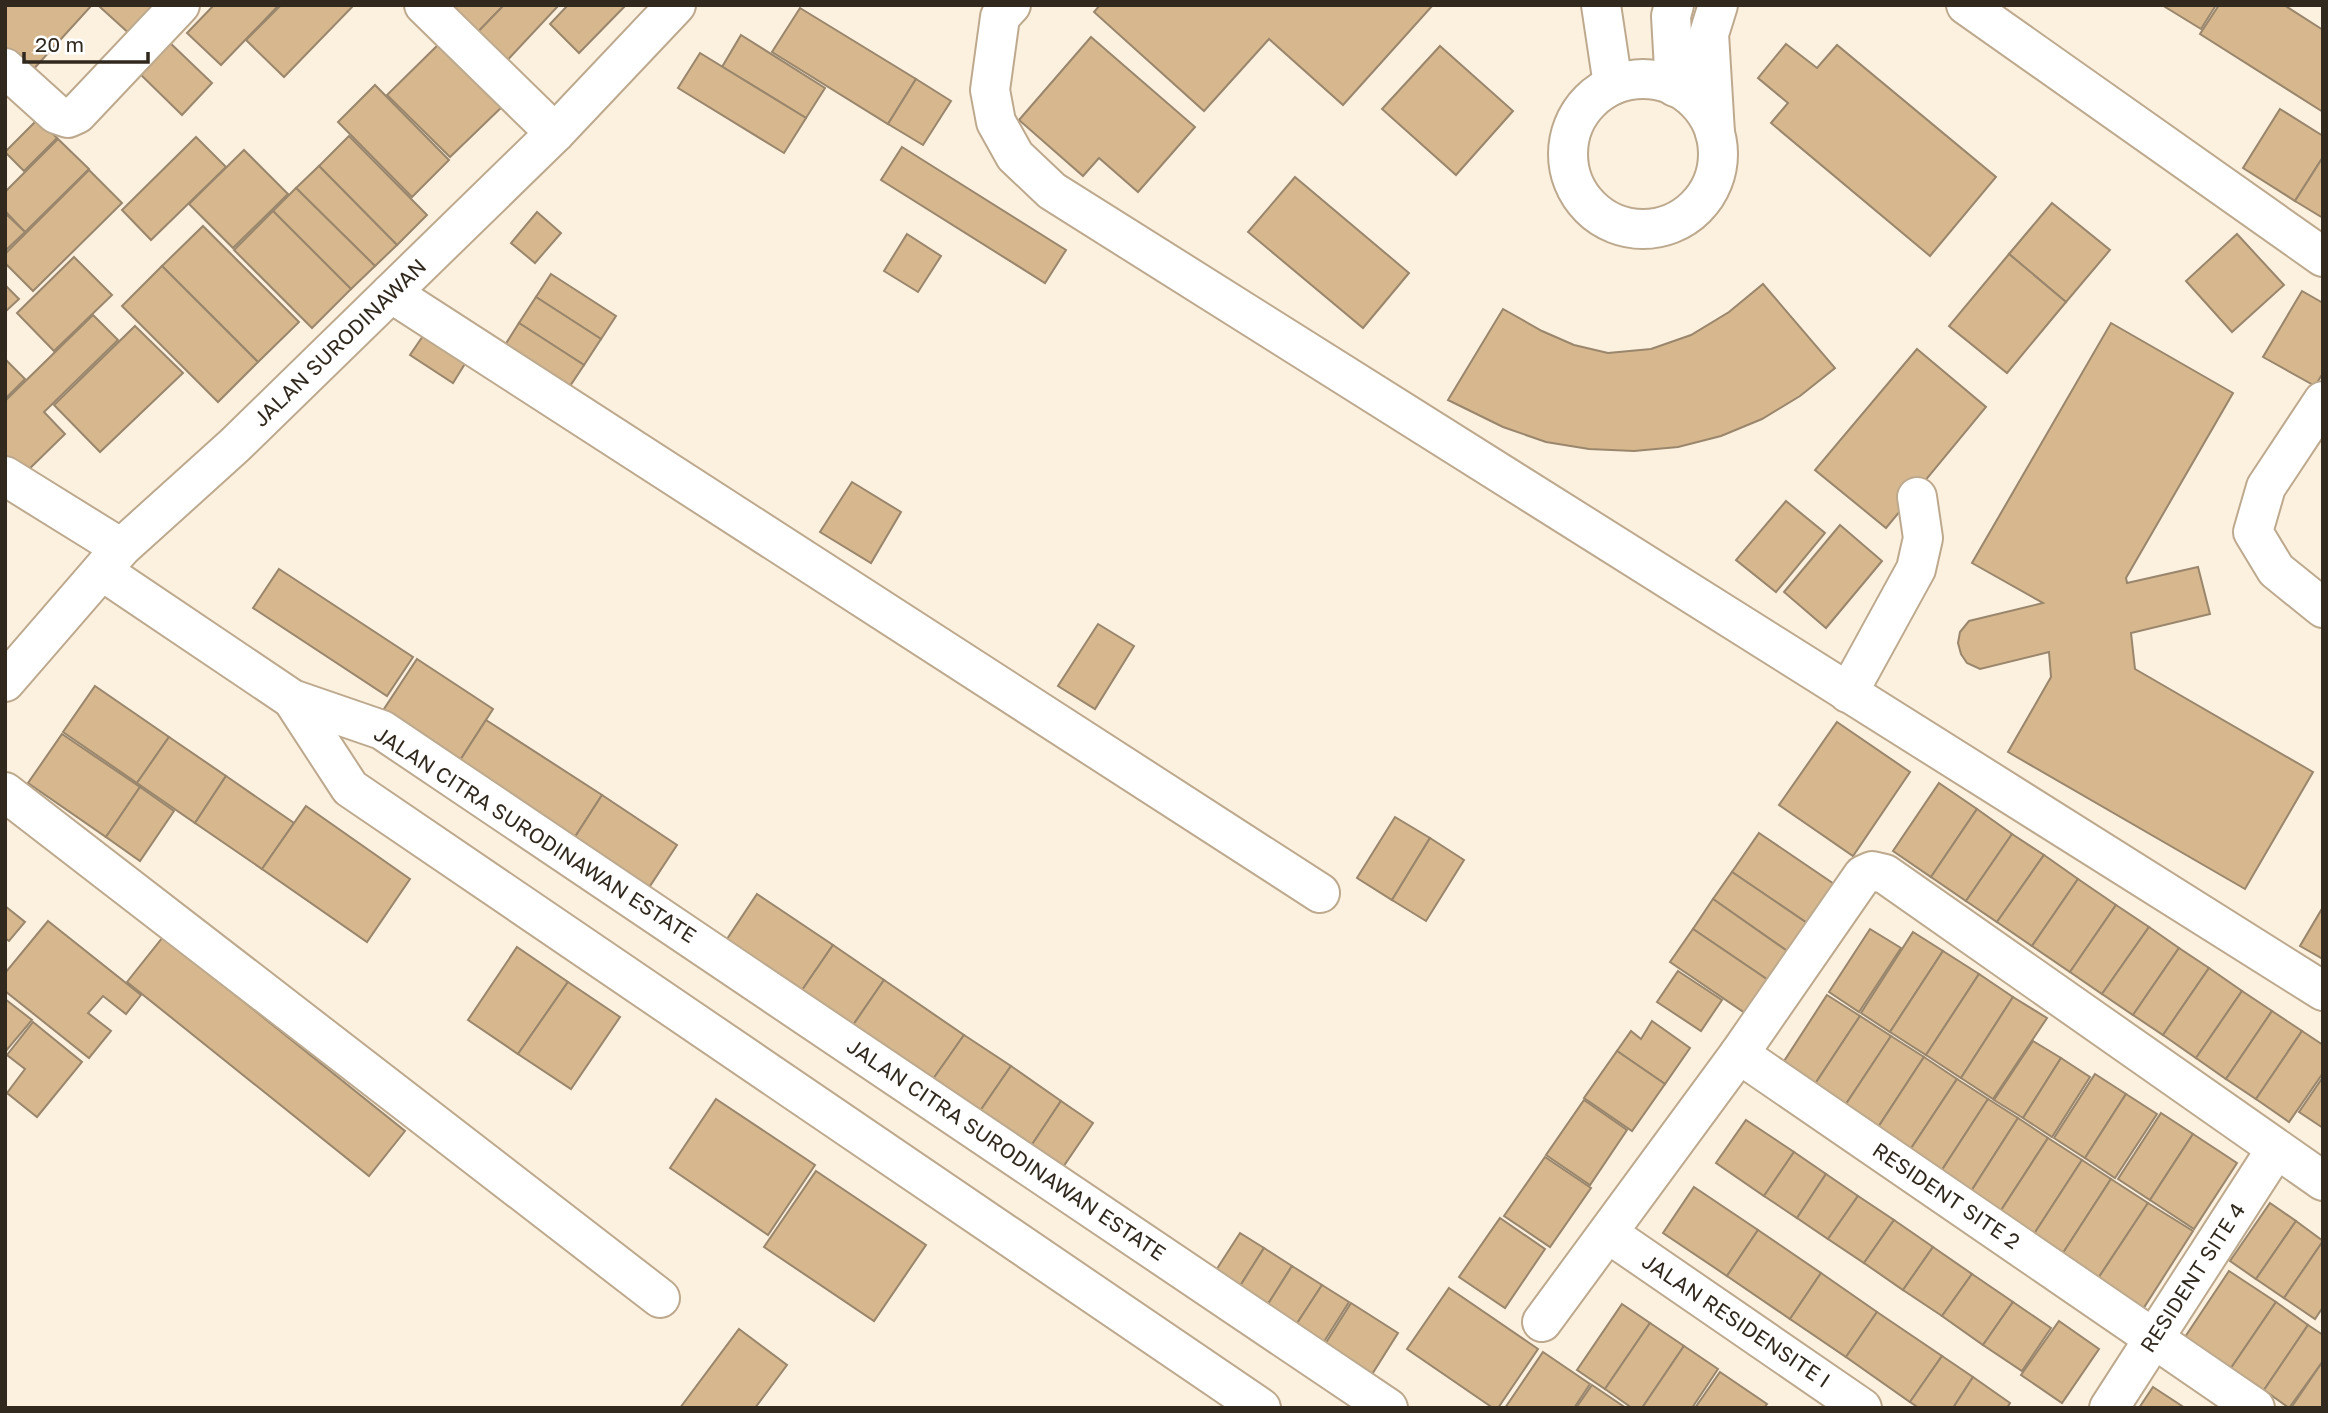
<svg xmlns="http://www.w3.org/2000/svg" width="2328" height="1413" font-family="'Golos Text',sans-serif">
	<rect width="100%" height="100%" fill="#fcf0df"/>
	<g fill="#d7b88e" stroke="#99866c" stroke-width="2">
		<polygon points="5,5 92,5 30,73 5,50"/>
		<polygon points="101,5 160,5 132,36 100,7"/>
		<polygon points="214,5 279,5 221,65 187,33"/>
		<polygon points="281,5 354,5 284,77 246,40"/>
		<polygon points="440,5 504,5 471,39"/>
		<polygon points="504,5 559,5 501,67 471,39"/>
		<polygon points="568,5 625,5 625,6 579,53 550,24"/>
		<polygon points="1100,5 1433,5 1343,105 1269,39 1204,111 1094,12"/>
		<polygon points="2162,5 2216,5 2201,29"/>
		<polygon points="2219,5 2284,5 2323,30 2323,112 2200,34"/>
		<polygon points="800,8 916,79 888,124 772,52"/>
		<polygon points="741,35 825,88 806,118 722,67"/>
		<polygon points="1091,37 1195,127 1138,192 1099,158 1083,176 1019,120"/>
		<polygon points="167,40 212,83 182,115 137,71"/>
		<polygon points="443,40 506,103 450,157 387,95"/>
		<polygon points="1786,44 1817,68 1837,45 1996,177 1930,256 1771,123 1788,103 1758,78"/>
		<polygon points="1440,46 1513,111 1456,175 1382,109"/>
		<polygon points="700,53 806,118 784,153 678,88"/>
		<polygon points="916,79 951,101 923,145 888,124"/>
		<polygon points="375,85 449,160 412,197 338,122"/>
		<polygon points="2280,109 2323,136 2323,157 2295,201 2243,168"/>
		<polygon points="38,119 57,138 24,171 5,152"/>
		<polygon points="349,136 427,215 397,245 319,166"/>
		<polygon points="196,137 226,167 151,240 122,210"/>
		<polygon points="58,139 89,169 25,232 5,211 5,192"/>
		<polygon points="902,147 1066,250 1045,283 881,180"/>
		<polygon points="244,150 288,194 233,248 189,204"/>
		<polygon points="2323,157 2323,218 2295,201"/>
		<polygon points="319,166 397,245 375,266 296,188"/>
		<polygon points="89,170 122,203 33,291 5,263 5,254"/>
		<polygon points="1295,177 1409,273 1363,328 1248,232"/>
		<polygon points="296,188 375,266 351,289 273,211"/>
		<polygon points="2052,203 2110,250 2066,302 2009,254"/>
		<polygon points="273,211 351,289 312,328 234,250"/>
		<polygon points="537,212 561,233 535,263 511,243"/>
		<polygon points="5,213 25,232 5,251"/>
		<polygon points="203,226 299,322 258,362 162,266"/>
		<polygon points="907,234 941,256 918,292 884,271"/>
		<polygon points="2237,234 2284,285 2232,332 2186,281"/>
		<polygon points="2009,254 2066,302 2007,373 1949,326"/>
		<polygon points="74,257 112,295 54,351 17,313"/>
		<polygon points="162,266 258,362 218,402 122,306"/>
		<polygon points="551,274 616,316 601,339 536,297"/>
		<polygon points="1763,284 1835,368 1800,396 1762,419 1721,436 1678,447 1634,451 1589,449 1546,442 1503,427 1448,400 1503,309 1542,331 1574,345 1608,353 1651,349 1691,335 1729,312"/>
		<polygon points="5,285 19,299 5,312"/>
		<polygon points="2302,291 2323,303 2323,373 2315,386 2263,357"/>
		<polygon points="536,297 601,339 584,365 519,323"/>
		<polygon points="93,315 118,340 44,412 65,434 22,476 5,459 5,401"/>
		<polygon points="519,323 584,365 564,395 500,353"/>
		<polygon points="2111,323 2233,393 2126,578 2127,583 2198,567 2210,614 2131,633 2135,669 2313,772 2245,889 2008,752 2051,677 2049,652 1980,669 1967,663 1961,654 1958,643 1960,632 1969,621 2043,603 1972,563"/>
		<polygon points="135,326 183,373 100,452 54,405"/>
		<polygon points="429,327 471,354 453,383 410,355"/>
		<polygon points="1917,349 1986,407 1886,528 1815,470"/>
		<polygon points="5,359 25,379 5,399"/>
		<polygon points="852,482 901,512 871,563 820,532"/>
		<polygon points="1786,501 1825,533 1776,592 1736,560"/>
		<polygon points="1840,525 1882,561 1826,628 1784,592"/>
		<polygon points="279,569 413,657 387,696 253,608"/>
		<polygon points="1098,624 1134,646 1095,709 1058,686"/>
		<polygon points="417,659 493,709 457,765 380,715"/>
		<polygon points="95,686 169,737 137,783 63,732"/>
		<polygon points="486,720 602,795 573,840 457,765"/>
		<polygon points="1837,722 1910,772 1853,856 1779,805"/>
		<polygon points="62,734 140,787 106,837 28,783"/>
		<polygon points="169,737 226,776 195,823 137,783"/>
		<polygon points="226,776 294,823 262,869 195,823"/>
		<polygon points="1939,783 1977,809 1931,877 1893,851"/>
		<polygon points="140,787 174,811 140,861 106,837"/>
		<polygon points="602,795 677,845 648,889 573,840"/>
		<polygon points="306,806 410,879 367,942 262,869"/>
		<polygon points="1977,809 2012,834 1966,901 1931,877"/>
		<polygon points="1395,817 1430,838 1392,900 1357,878"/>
		<polygon points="1759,833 1837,886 1810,925 1732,872"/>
		<polygon points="2012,834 2044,855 1997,922 1966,901"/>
		<polygon points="1430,838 1464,860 1426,921 1392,900"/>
		<polygon points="2044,855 2078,879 2032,946 1997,922"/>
		<polygon points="1732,872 1810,925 1790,953 1713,899"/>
		<polygon points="2078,879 2116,905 2070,972 2032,946"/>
		<polygon points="757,894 833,945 800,993 725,942"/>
		<polygon points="1713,899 1790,953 1771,982 1693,929"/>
		<polygon points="2116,905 2149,927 2102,994 2070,972"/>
		<polygon points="5,906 25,922 9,941 5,938"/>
		<polygon points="2323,907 2323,959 2300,946"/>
		<polygon points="48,921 141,995 126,1014 103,996 88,1013 111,1031 89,1058 5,991 5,973"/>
		<polygon points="2149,927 2179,948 2133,1015 2102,994"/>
		<polygon points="1693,929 1771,982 1748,1015 1670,962"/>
		<polygon points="1870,929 1901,948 1859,1012 1829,992"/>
		<polygon points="1913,932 1943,951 1890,1032 1861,1013"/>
		<polygon points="163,937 405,1131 369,1176 127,982"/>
		<polygon points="833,945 884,980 851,1028 800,993"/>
		<polygon points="517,947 568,982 518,1054 468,1020"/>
		<polygon points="2179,948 2209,968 2163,1035 2133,1015"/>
		<polygon points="1943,951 1979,974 1926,1055 1890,1032"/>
		<polygon points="2209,968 2242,991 2196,1058 2163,1035"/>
		<polygon points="1678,971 1722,1000 1701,1031 1657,1002"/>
		<polygon points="1979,974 2013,997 1961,1078 1926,1055"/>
		<polygon points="884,980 964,1035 931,1082 851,1028"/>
		<polygon points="568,982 620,1017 571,1089 518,1054"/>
		<polygon points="2242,991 2272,1011 2226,1079 2196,1058"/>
		<polygon points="1827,995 1860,1016 1809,1093 1777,1072"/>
		<polygon points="2013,997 2047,1018 1993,1099 1961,1078"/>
		<polygon points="5,999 32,1020 5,1052"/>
		<polygon points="2272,1011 2302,1031 2256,1099 2226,1079"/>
		<polygon points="1860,1016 1891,1036 1840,1113 1809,1093"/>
		<polygon points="1652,1021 1690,1048 1665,1084 1617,1051 1631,1031 1641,1039"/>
		<polygon points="33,1022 82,1062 37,1117 7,1093 25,1069 7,1055"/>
		<polygon points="2302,1031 2323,1045 2323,1073 2289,1122 2256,1099"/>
		<polygon points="964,1035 1011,1066 978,1114 931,1082"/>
		<polygon points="1891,1036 1924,1057 1873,1135 1840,1113"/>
		<polygon points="2033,1041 2061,1058 2023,1118 1994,1100"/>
		<polygon points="1617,1051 1665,1084 1632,1131 1584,1098"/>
		<polygon points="1924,1057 1957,1079 1906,1156 1873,1135"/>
		<polygon points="2061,1058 2090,1077 2052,1137 2023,1118"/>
		<polygon points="1011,1066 1061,1101 1029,1149 978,1114"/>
		<polygon points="2095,1074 2126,1094 2085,1158 2054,1138"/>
		<polygon points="2323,1077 2323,1128 2299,1112"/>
		<polygon points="1957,1079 1988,1099 1938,1176 1906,1156"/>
		<polygon points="2126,1094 2157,1114 2115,1178 2085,1158"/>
		<polygon points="716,1099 815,1165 768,1235 670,1168"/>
		<polygon points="1988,1099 2018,1118 1968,1196 1938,1176"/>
		<polygon points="1584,1100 1627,1130 1590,1185 1546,1155"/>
		<polygon points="1061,1101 1093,1123 1061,1170 1029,1149"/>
		<polygon points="2161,1113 2193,1134 2150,1200 2118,1179"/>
		<polygon points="2018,1118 2048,1138 1998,1215 1968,1196"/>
		<polygon points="1746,1120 1794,1152 1764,1196 1716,1163"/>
		<polygon points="2193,1134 2237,1163 2194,1229 2150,1200"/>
		<polygon points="2048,1138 2082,1160 2032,1237 1998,1215"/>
		<polygon points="1794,1152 1826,1174 1797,1218 1764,1196"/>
		<polygon points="1545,1157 1591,1188 1550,1247 1504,1216"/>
		<polygon points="2082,1160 2111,1179 2061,1256 2032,1237"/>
		<polygon points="816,1171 926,1245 874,1321 764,1247"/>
		<polygon points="1826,1174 1858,1196 1828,1239 1797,1218"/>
		<polygon points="2111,1179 2148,1203 2097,1280 2061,1256"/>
		<polygon points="1694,1187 1758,1230 1727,1276 1663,1233"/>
		<polygon points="1858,1196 1894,1220 1864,1263 1828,1239"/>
		<polygon points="2148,1203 2193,1231 2143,1309 2097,1280"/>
		<polygon points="2270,1203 2296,1221 2256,1279 2230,1261"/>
		<polygon points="1500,1218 1545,1249 1505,1308 1459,1277"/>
		<polygon points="1894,1220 1933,1247 1903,1290 1864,1263"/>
		<polygon points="2296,1221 2323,1241 2284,1298 2256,1279"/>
		<polygon points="1758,1230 1821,1273 1790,1319 1727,1276"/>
		<polygon points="1240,1233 1264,1248 1235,1294 1211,1278"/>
		<polygon points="2323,1241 2323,1307 2315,1319 2284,1298"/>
		<polygon points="1933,1247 1972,1274 1942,1316 1903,1290"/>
		<polygon points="1264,1248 1292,1266 1263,1312 1235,1294"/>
		<polygon points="1292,1266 1322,1285 1292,1331 1263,1312"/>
		<polygon points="2229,1271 2276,1302 2231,1368 2185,1337"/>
		<polygon points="1821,1273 1877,1312 1846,1357 1790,1319"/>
		<polygon points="1972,1274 2013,1302 1983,1345 1942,1316"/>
		<polygon points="1322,1285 1349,1302 1320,1348 1292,1331"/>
		<polygon points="1449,1288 1538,1349 1498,1408 1493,1408 1407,1349"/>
		<polygon points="2013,1302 2051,1328 2022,1371 1983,1345"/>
		<polygon points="2276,1302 2308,1325 2264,1390 2231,1368"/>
		<polygon points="1351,1303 1398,1333 1369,1379 1322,1349"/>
		<polygon points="1622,1304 1650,1323 1605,1389 1577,1370"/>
		<polygon points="1877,1312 1942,1356 1910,1402 1846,1357"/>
		<polygon points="2059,1321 2099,1349 2062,1403 2021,1375"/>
		<polygon points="1650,1323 1684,1346 1642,1408 1632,1408 1605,1389"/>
		<polygon points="2308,1325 2323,1335 2323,1361 2289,1408 2264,1390"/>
		<polygon points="739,1329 787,1365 755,1408 680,1408"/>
		<polygon points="1684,1346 1718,1369 1692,1408 1642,1408"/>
		<polygon points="1543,1352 1590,1384 1574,1408 1505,1408"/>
		<polygon points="1942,1356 1973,1377 1953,1408 1919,1408 1910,1402"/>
		<polygon points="2323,1361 2323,1408 2291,1408"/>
		<polygon points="1720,1372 1767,1404 1764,1408 1695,1408"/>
		<polygon points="1973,1377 2010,1403 2007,1408 1953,1408"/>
		<polygon points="1592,1385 1626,1408 1576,1408"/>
		<polygon points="2153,1387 2185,1408 2139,1408"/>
	</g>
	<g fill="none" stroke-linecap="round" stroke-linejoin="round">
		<g stroke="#bda98e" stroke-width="42">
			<g id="minor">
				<polyline points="424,5 555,133"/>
				<polyline points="1011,5 1000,17 990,90 996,122 1015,156 1052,191 2323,991"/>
				<polyline points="1601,5 1613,85"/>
				<polyline points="1674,5 1671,16 1675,87"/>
				<polyline points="1966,5 2323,257"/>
				<polyline points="5,68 56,114 68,118 77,114 180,5"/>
				<circle cx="1643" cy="154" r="75"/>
				<polyline points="1715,133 1709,34 1718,5"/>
				<polyline points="391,293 1320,893"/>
				<polyline points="2323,401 2266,487 2253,532 2276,570 2323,608"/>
				<polyline points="5,476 121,548"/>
				<polyline points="102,571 292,699 382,730 1388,1408"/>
				<polyline points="1848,693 1916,569 1923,538 1917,497"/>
				<polyline points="292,699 350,788 1261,1408"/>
				<polyline points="5,792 660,1298"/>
				<polyline points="1739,1054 2255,1408"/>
				<polyline points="1609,1234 1862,1408"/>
				<polyline points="1542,1322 1739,1054 1863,875 1872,871 1885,874 2323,1181"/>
				<polyline points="2109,1408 2276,1149"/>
			</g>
		</g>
		<g stroke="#bda98e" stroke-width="42">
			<polyline id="major" points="5,682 121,548 235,445 555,133 676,5"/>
		</g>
		<use href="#minor" stroke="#fff" stroke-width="38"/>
		<use href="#major" stroke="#fff" stroke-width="38"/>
	</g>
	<g text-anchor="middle" stroke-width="5" stroke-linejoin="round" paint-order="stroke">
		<g font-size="21" fill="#31291e" stroke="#fff">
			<text transform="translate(340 343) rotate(-44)" y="7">JALAN SURODINAWAN</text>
			<text transform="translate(535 835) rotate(33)" y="7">JALAN CITRA SURODINAWAN ESTATE</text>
			<text transform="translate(1006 1150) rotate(34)" y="7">JALAN CITRA SURODINAWAN ESTATE</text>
			<text transform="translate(1946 1196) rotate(34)" y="7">RESIDENT SITE 2</text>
			<text transform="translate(2193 1278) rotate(-57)" y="7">RESIDENT SITE 4</text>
			<text transform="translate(1736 1321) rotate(34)" y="7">JALAN RESIDENSITE I</text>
		</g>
	</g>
	<rect width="2328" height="1413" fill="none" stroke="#31291e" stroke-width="14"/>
	<path d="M24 52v10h124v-10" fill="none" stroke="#31291e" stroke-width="3.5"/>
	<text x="35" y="52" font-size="21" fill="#31291e" stroke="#ffffff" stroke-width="5" paint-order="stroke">20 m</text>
</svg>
